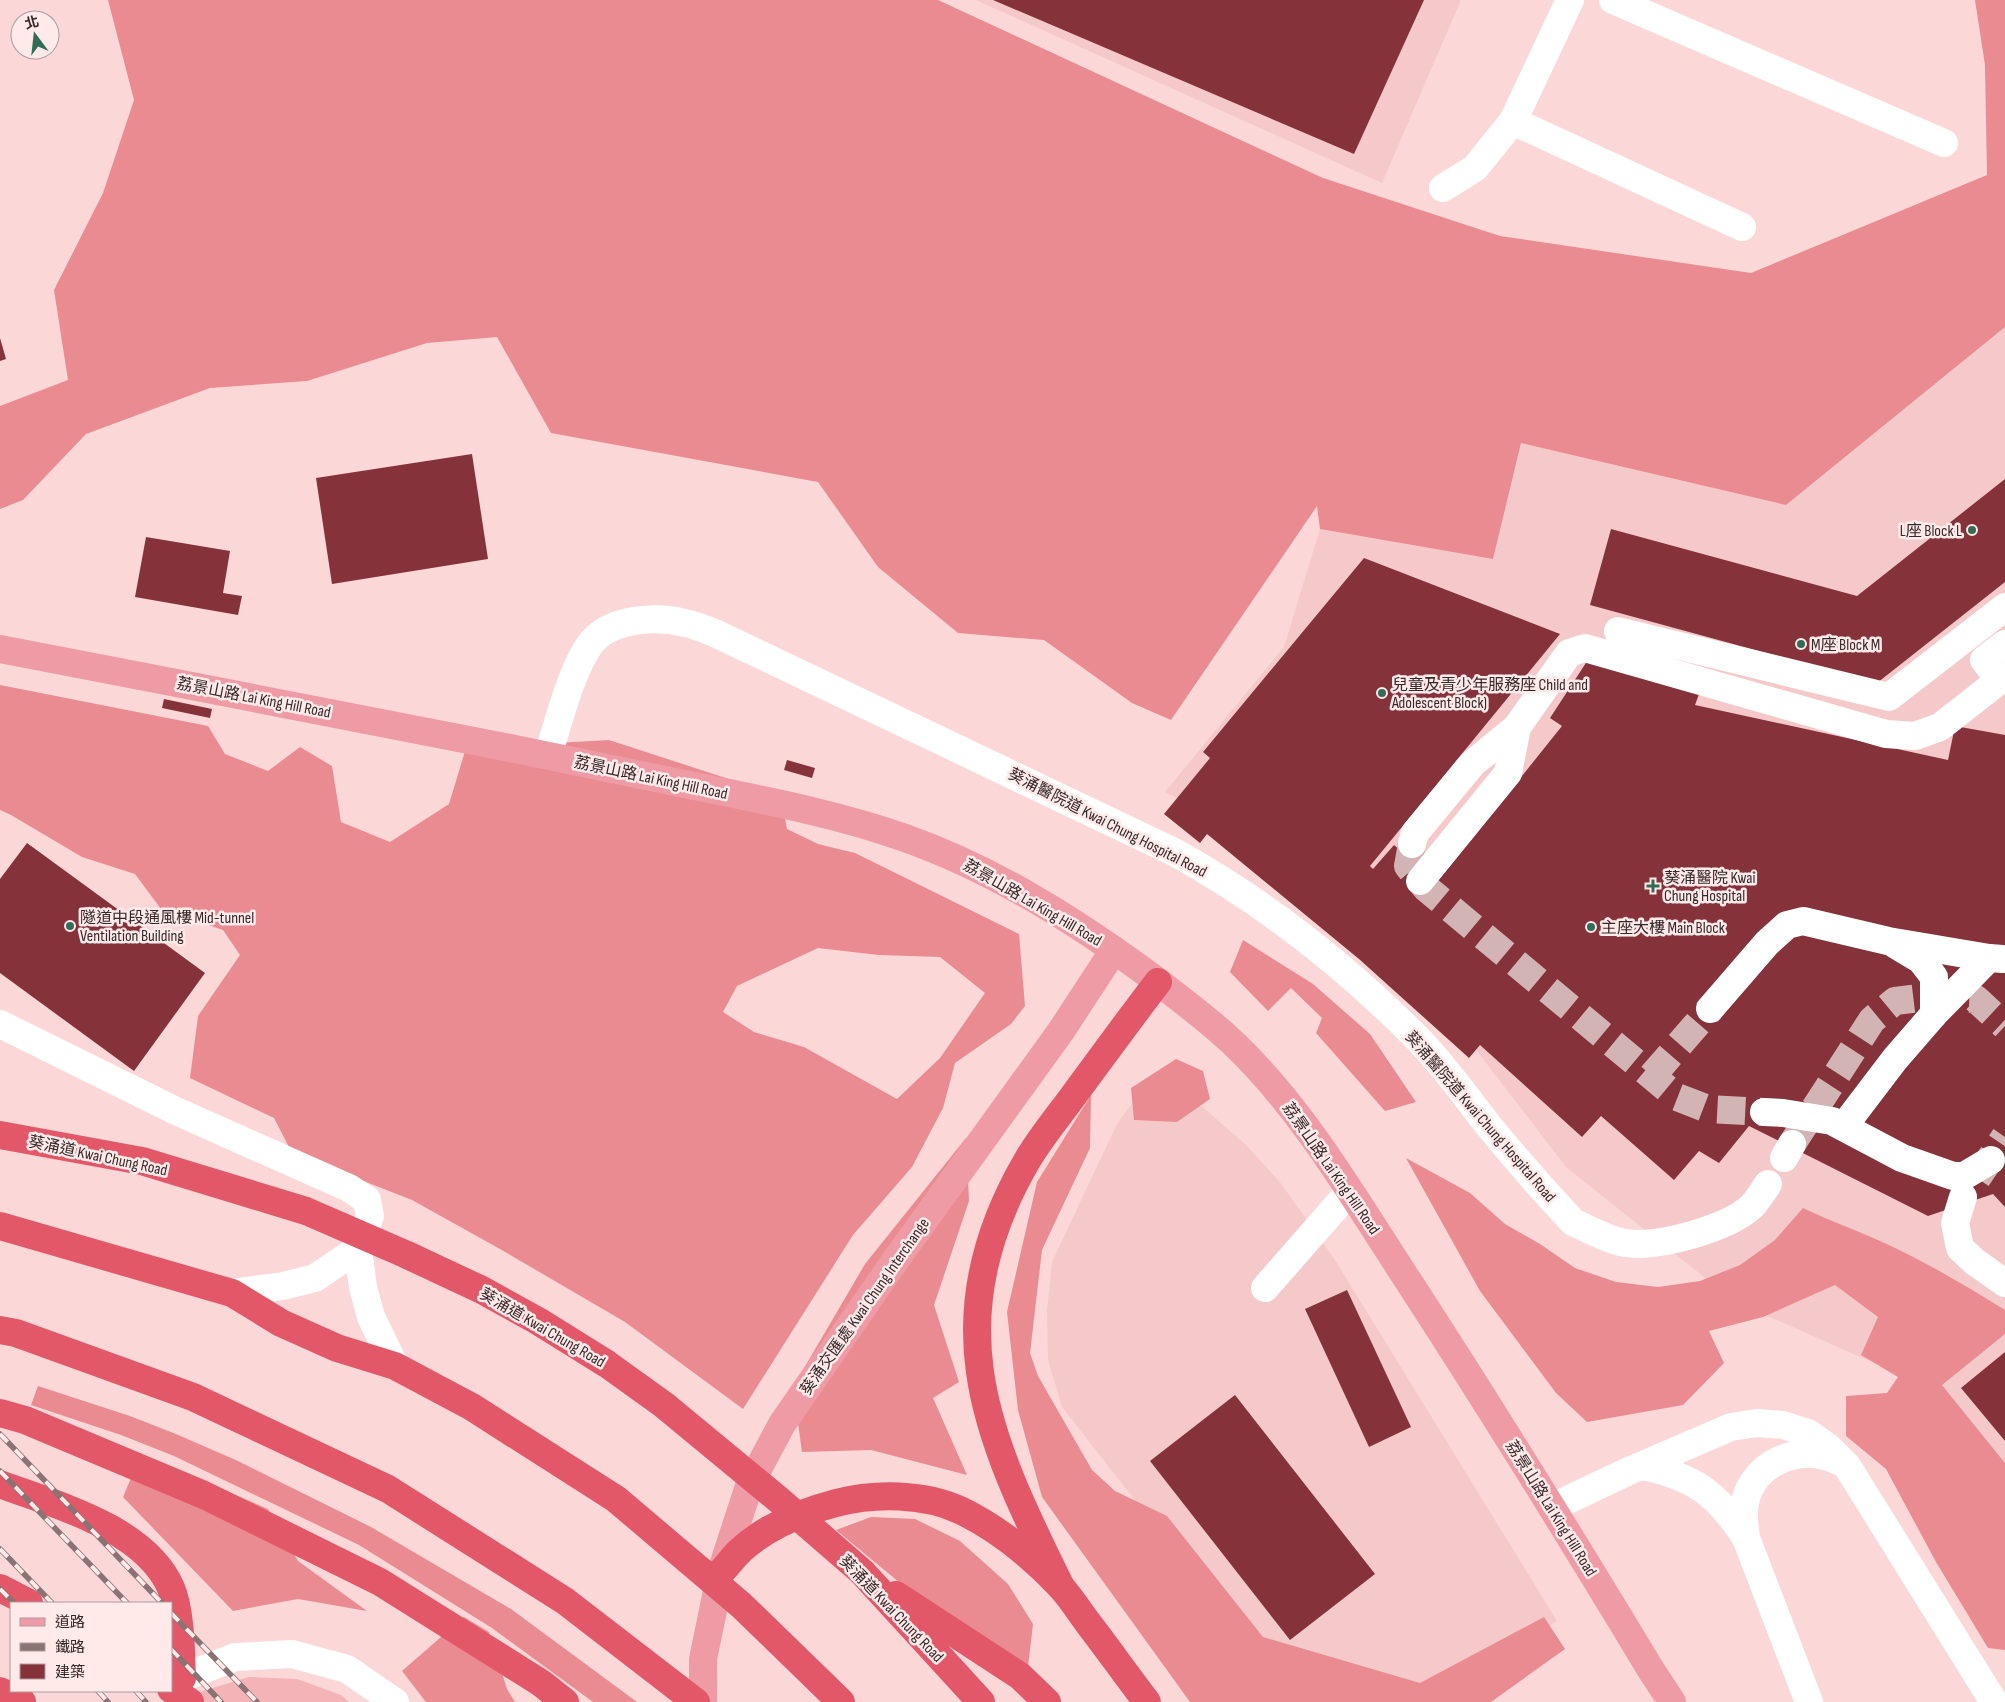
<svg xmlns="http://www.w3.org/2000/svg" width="2005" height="1702" font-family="'Sofia Sans Condensed','Noto Sans TC',sans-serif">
	<rect width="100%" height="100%" fill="#fbd7d8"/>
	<g fill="#f5c9ca">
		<polygon points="976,0 1461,0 1382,183"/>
		<polygon points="2005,327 2005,1463 1942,1385 1867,1360 1734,1301 1566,1167 1460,1029 1185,802 1165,792 1284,647 1320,529 1493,559 1521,443 1786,505"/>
		<polygon points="1181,1088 1246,1145 1279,1181 1305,1217 1335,1260 1557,1621 1424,1702 1293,1702 1062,1407 1048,1360 1047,1311 1052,1262 1117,1124 1134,1101"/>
	</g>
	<polygon fill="#f4b3b6" points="249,1677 297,1679 341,1695 349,1702 188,1702 203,1691"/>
	<g fill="#e98b91" fill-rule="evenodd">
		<polygon points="108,0 938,0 1323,178 1500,236 1751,273 1987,175 1985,65 1975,0 2005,0 2005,327 1786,505 1521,443 1493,559 1320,529 1317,506 1171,720 1132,703 1044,640 958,633 878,567 818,482 551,433 497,337 427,343 307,381 210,388 86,434 23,500 0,509 0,406 68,380 54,290 103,193 134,100"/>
		<path d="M0 685 208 726 225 754 268 771 300 747 332 766 341 822 390 842 449 804 466 748 609 740 781 796 787 829 818 844 855 853 1019 934 1025 1006 1011 1024 955 1063 943 1108 912 1167 853 1235 743 1409 625 1322 500 1249 412 1200 292 1153 274 1118 190 1078 198 1016 240 955 223 930 161 909 135 874 82 857 11 815 0 810ZM818 948 879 955 940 957 985 993 940 1058 897 1099 804 1047 754 1032 723 1012 737 986Z"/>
		<polygon points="1243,940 1313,984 1370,1034 1416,1102 1385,1111 1316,1033 1322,1018 1291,988 1268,1011 1230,972"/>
		<polygon points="1176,1059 1203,1071 1210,1099 1177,1122 1134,1120 1131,1088"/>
		<polygon points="1091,1095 1090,1148 1042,1250 1030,1353 1038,1376 1092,1470 1115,1491 1167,1516 1263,1637 1420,1683 1544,1617 1565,1649 1491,1702 1190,1702 1042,1497 1018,1410 1007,1312 1037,1182"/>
		<polygon points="966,1138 969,1201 934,1305 959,1382 933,1398 967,1475 871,1450 802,1452 793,1387 865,1264"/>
		<path d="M1406 1158 1470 1193 1505 1224 1540 1244 1575 1268 1616 1282 1658 1287 1700 1281 1740 1265 1775 1240 1803 1208C1832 1222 1862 1232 1891 1246 1931 1265 1968 1287 2005 1310V1334L1942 1385 2005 1463V1650L1988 1648 1936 1562 1886 1469 1846 1436V1396L1887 1393 1898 1377 1861 1355 1878 1317 1835 1285 1763 1317 1709 1331 1724 1363 1683 1405 1587 1422 1556 1393 1480 1291Z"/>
		<polygon points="38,1386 130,1416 176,1434 238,1461 371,1527 511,1609 637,1702 593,1702 492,1628 359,1545 174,1456 121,1435 31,1405"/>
		<polygon points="141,1454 268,1509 298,1561 367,1611 298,1599 233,1611 123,1497"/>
		<polygon points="871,1517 915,1519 960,1541 1008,1584 1033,1624 1028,1667 911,1592 836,1530"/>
		<polygon points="464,1617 489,1632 507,1689 515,1702 426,1702 402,1671"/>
	</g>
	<g fill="#85323b">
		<polygon points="993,0 1424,0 1354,154"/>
		<polygon points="0,338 6,359 0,361"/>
		<polygon points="472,454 488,559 332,584 316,478"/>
		<polygon points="2005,479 2005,582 1877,683 1590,605 1611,529 1857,596"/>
		<polygon points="146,537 230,551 223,593 242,596 238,615 135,597"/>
		<polygon points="1364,558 1560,634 1370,866 1373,869 1394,845 1437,882 1562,726 1550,718 1595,649 1699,694 1695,705 1948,760 1955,726 2005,735 2005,1207 1993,1194 1928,1216 1749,1126 1719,1163 1699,1151 1674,1180 1601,1116 1582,1137 1480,1045 1469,1058 1359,959 1207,834 1200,843 1164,814 1210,758 1203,752"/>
		<polygon points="164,699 212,709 210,718 162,708"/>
		<polygon points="787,760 815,768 812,778 784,770"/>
		<polygon points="27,843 205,973 134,1071 0,973 0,879"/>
		<polygon points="1347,1290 1411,1427 1369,1447 1305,1309"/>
		<polygon points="2005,1352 2005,1441 1961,1388"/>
		<polygon points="1235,1395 1375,1574 1290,1640 1150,1461"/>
	</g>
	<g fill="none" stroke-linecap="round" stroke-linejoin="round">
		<g stroke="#d3b4b5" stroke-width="28" stroke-dasharray="28 14" stroke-linecap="butt">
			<polyline points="1412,844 1408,866 1426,888 1677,1097 1708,1109 1764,1112"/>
			<polyline points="1652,1076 1710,1009"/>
			<polyline points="1792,1144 1872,1020 1895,1001 1928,997 1976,999 2005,1026"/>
			<polyline points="1977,1178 2005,1137"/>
		</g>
		<g stroke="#fff" stroke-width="28">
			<polyline points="1613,0 1944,143"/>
			<polyline points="1513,121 1742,227"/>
			<polyline points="1443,188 1475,168 1513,121 1570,0"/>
			<polyline points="1618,631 1889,697 2005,607"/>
			<polyline points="2000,680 1984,660 2005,644"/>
			<path d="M548 755C558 725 572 666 592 642 612 618 656 616 685 623 696 625 707 630 717 634L1176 853C1262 901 1343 964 1413 1034 1441 1062 1464 1094 1488 1125 1515 1158 1544 1191 1573 1222 1588 1229 1610 1241 1626 1243 1659 1248 1729 1228 1752 1206 1758 1200 1763 1191 1768 1184"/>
			<polyline points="1412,844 1415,833 1472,764 1517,727"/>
			<polyline points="1420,881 1508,773 1517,727 1569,653 1585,648 1886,734 1915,736 1940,727 2005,676"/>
			<polyline points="1896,945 1921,960 1934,977 1934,1014"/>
			<polyline points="1710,1009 1767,943 1787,925 1803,921 1888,941 1989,958"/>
			<polyline points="0,1024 176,1111 349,1188 367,1200 370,1216 358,1249 363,1287 371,1317 395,1366"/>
			<polyline points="1764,1112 1783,1113 1832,1121 1902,1158 1953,1176 1964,1176 1991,1160"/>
			<polyline points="1844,1126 1895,1059 1934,1014 1989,958 2003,959"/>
			<polyline points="1784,1158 1792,1144"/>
			<polyline points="1963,1197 1955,1223 1960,1248 1975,1262 2005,1283"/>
			<polyline points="1265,1288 1350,1191"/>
			<polyline points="232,1293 283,1286 315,1278 358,1249"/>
			<path d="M1642 1466C1693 1476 1718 1494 1746 1538L1809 1702"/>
			<polyline points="1553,1507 1631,1470 1731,1427 1757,1423 1783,1425 1808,1433 1829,1448 1847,1466 1994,1702"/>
			<path d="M1746 1538C1744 1523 1742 1507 1748 1492 1763 1457 1805 1445 1838 1461"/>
			<polyline points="171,1687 182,1678 235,1657 292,1654 347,1669 395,1702"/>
		</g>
		<g stroke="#ee9ba5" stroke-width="28">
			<path d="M0 649C170 682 340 714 510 748 578 762 646 776 714 790 778 803 843 816 905 838 993 869 1074 920 1149 975 1177 996 1205 1017 1230 1040 1303 1108 1355 1200 1409 1282 1492 1410 1572 1539 1651 1670L1672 1702"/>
			<polyline points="703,1702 703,1659 721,1572 749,1486 782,1424 897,1258 1061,1031 1114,950"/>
		</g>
		<g stroke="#e35869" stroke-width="28">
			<polyline points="0,1135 142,1161 306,1211 405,1254 482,1290 538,1321 607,1364 664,1405 779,1500 862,1572 981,1702"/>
			<polyline points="0,1226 232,1293 281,1323 337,1348 395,1366 472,1407 616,1499 741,1605 841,1702"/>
			<polyline points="0,1330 16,1333 193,1397 388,1489 565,1601 696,1702"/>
			<polyline points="0,1413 25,1420 204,1495 380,1582 541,1683 565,1702"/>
			<path d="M0 1484C56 1505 145 1528 171 1588 181 1611 181 1653 182 1678"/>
			<path d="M721 1572C728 1565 734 1556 741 1550 767 1526 802 1512 836 1503 875 1493 924 1493 962 1511 998 1529 1033 1557 1061 1587 1071 1598 1079 1611 1088 1623 1108 1649 1127 1676 1147 1702"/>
			<path d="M1061 1587C1029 1522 990 1445 980 1372 969 1296 989 1225 1028 1159 1043 1134 1062 1112 1079 1088 1105 1053 1131 1017 1158 982"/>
			<polyline points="0,1588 29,1603"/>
			<polyline points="896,1595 1020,1676 1047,1702"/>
			<polyline points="171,1689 190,1702"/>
			<polyline points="0,1691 22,1702"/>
		</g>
		<g stroke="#8a7373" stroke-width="5.5">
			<g id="rail">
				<polyline points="0,1434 162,1603"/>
				<polyline points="0,1471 127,1603"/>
				<polyline points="0,1549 52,1603"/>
				<polyline points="0,1589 14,1603"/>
				<polyline points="171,1613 257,1702"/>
				<polyline points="171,1649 221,1702"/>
				<polyline points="98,1691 108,1702"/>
				<polyline points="136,1691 146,1702"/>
			</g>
		</g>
		<use href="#rail" stroke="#ffe9e9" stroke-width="4" stroke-dasharray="11" stroke-linecap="butt"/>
	</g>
	<g fill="#316c56" stroke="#ffe9e9" stroke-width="2">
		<circle cx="1972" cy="530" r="5"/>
		<circle cx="1801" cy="644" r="5"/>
		<circle cx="1382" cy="693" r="5"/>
		<path d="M1650.5 878.5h5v5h5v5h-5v5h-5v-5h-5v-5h5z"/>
		<circle cx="70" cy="926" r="5"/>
		<circle cx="1591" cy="927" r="5"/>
	</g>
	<g text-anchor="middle" stroke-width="5" stroke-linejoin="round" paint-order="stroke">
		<g font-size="16" fill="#352828" stroke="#ffe9e9" text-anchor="start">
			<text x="1962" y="536" text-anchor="end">L座 Block L</text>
			<text x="1811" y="650">M座 Block M</text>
			<text x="1392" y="690">兒童及青少年服務座 Child and<tspan x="1392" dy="18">Adolescent Block)</tspan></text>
			<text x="1664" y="883">葵涌醫院 Kwai<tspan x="1664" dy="18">Chung Hospital</tspan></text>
			<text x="80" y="923">隧道中段通風樓 Mid-tunnel<tspan x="80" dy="18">Ventilation Building</tspan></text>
			<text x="1601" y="933">主座大樓 Main Block</text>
		</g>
		<g font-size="16" fill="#352828" stroke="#ffe9e9">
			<text transform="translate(254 697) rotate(11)" y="6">荔景山路 Lai King Hill Road</text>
			<text transform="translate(651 777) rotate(12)" y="6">荔景山路 Lai King Hill Road</text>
			<text transform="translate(1108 822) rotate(27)" y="6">葵涌醫院道 Kwai Chung Hospital Road</text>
			<text transform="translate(1033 902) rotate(30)" y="6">荔景山路 Lai King Hill Road</text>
			<text transform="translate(1481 1116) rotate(49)" y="6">葵涌醫院道 Kwai Chung Hospital Road</text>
			<text transform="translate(98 1155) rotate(12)" y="6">葵涌道 Kwai Chung Road</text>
			<text transform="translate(1332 1168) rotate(55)" y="6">荔景山路 Lai King Hill Road</text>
			<text transform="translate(864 1306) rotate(-55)" y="6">葵涌交匯處 Kwai Chung Interchange</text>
			<text transform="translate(543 1327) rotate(30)" y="6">葵涌道 Kwai Chung Road</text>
			<text transform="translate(1552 1508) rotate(58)" y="6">荔景山路 Lai King Hill Road</text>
			<text transform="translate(892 1608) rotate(46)" y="6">葵涌道 Kwai Chung Road</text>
		</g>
	</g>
	<rect x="10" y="1602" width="162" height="90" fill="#ffe9e9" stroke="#ae9c9c"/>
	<rect x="20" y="1618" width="25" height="8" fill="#ee9ba5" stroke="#ae9c9c"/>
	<text x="55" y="1627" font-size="15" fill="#352828">道路</text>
	<rect x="20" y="1643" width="25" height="8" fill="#8a7373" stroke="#ae9c9c"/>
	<text x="55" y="1652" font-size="15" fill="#352828">鐵路</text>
	<rect x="20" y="1664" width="25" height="15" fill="#85323b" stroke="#ae9c9c"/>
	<text x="55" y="1677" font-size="15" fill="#352828">建築</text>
	<g transform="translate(35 35) rotate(345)"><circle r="24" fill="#ffe9e9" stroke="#ae9c9c"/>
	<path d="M0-4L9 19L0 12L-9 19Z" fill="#316c56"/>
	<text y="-8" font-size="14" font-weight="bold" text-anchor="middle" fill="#352828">北</text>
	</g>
</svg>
